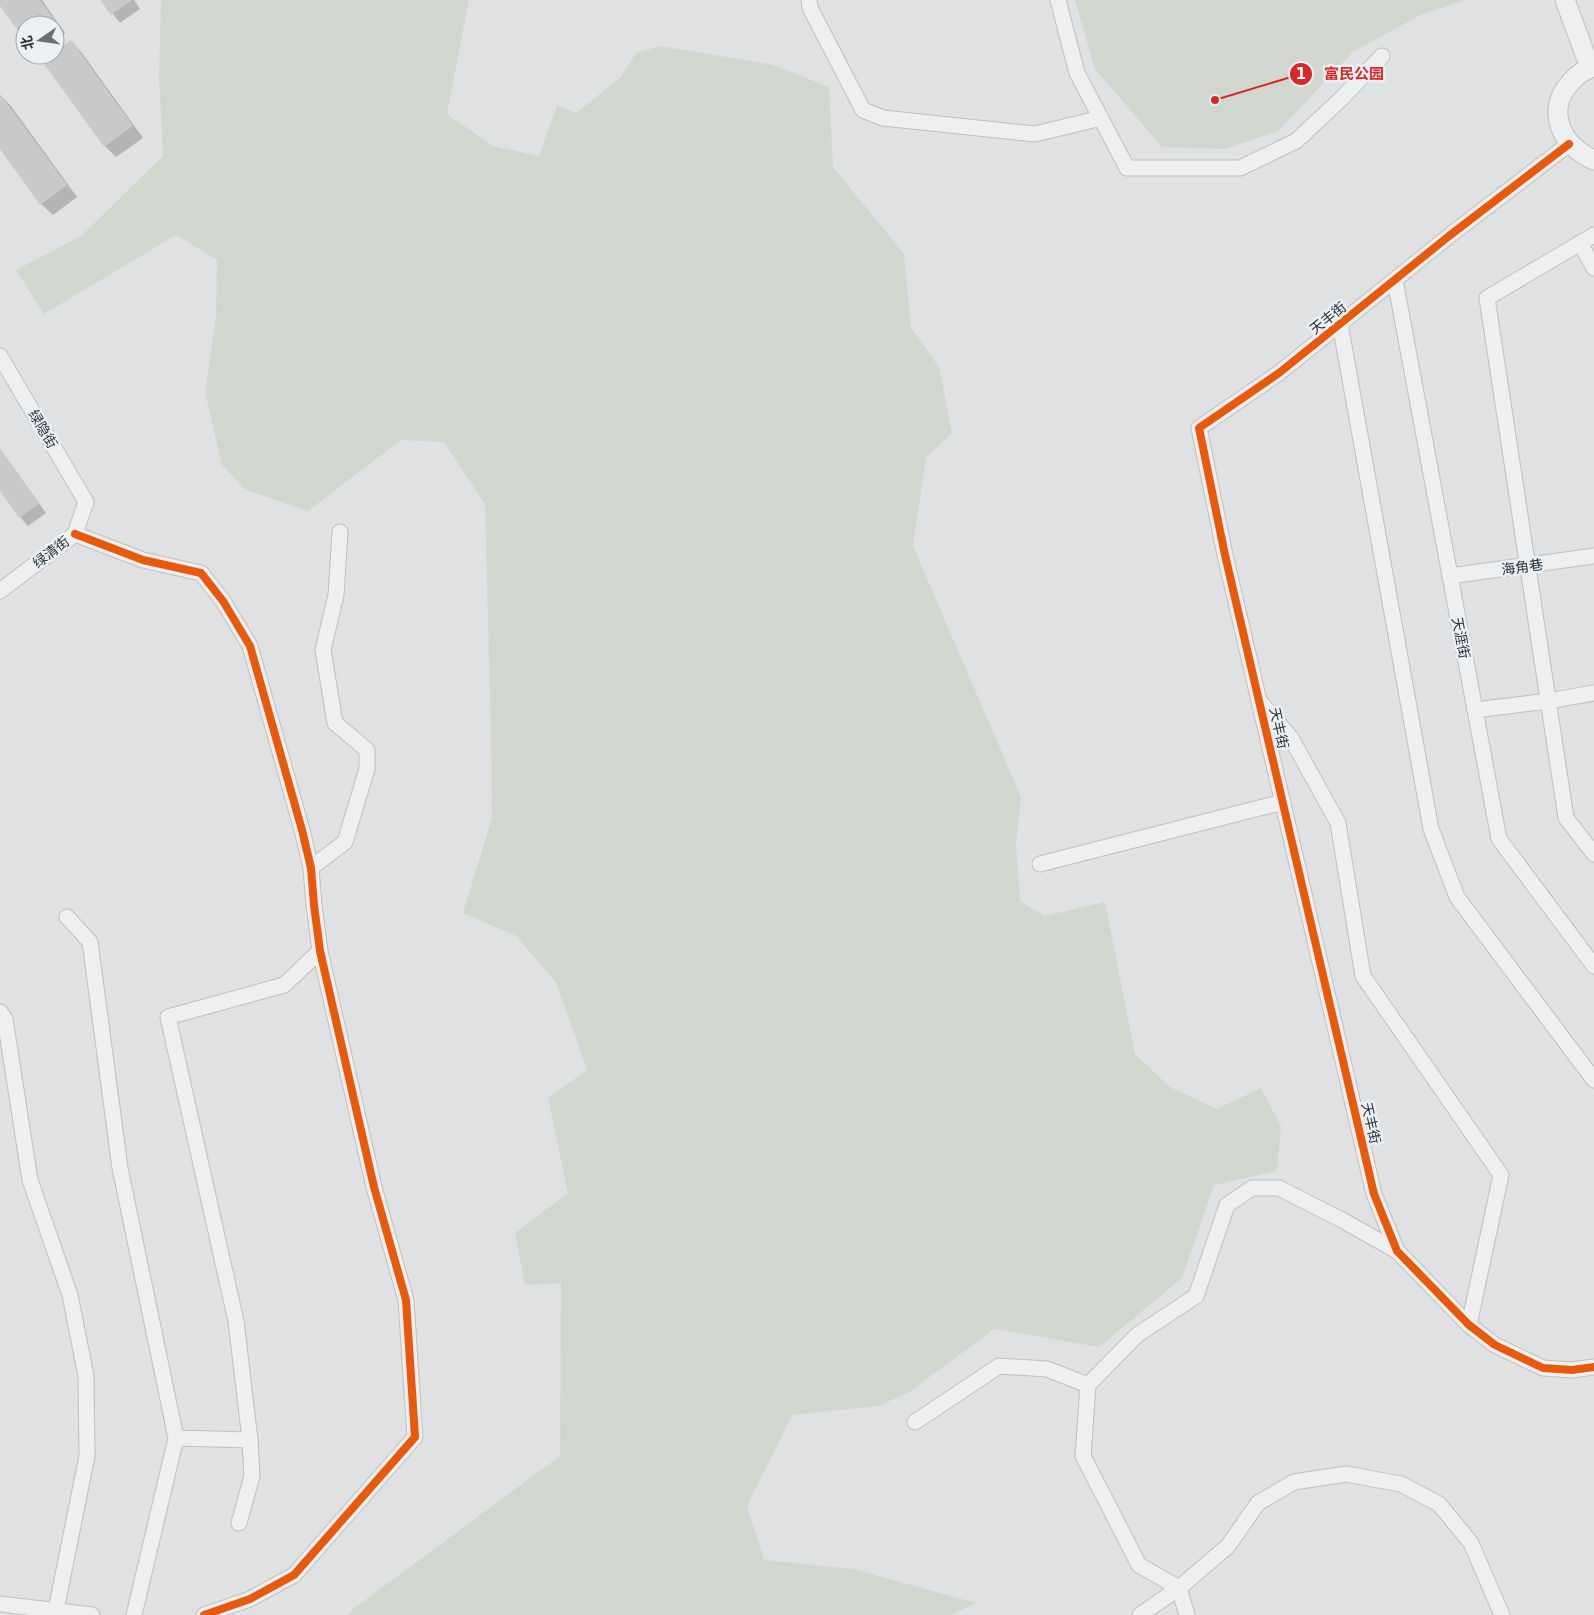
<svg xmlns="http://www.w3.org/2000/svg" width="1594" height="1615" font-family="'DejaVu Sans','Noto Sans SC',sans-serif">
	<rect width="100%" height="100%" fill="#dfe1e3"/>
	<g fill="#d1d7cf">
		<polygon points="161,0 469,0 447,114 493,146 539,156 557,105 576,113 621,77 636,53 660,46 774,65 829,87 833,167 904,254 911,328 939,367 952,433 926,457 913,546 1021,797 1016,844 1020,901 1044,916 1105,902 1135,1054 1170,1087 1217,1109 1261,1088 1281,1126 1277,1171 1214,1185 1182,1278 1099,1347 994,1329 908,1393 878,1406 792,1415 747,1506 764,1560 853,1569 976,1603 951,1615 348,1615 353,1609 560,1456 561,1283 525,1285 515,1233 568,1193 548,1098 587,1070 556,982 516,936 463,913 492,818 491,735 485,504 444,442 401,440 308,511 246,490 222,465 205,392 216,317 217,260 176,235 44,314 16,270 81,236 163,156 159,78"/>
		<polygon points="1075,0 1465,0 1418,16 1353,52 1278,131 1225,149 1162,147 1095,69"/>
	</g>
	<g fill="#0003">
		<polygon points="0,0 42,0 65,33 55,40 55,25 25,25 25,38 0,3"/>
		<polygon points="102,0 134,0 140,9 120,23"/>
		<polygon points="71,41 82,53 143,138 116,157 105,146 52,55 55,55 55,53"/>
		<polygon points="0,95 11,106 77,197 53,215 41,204 0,147"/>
		<polygon points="0,449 46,513 28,526 20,517 0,489"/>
	</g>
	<g fill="#c7c9cb">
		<polygon points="0,0 40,0 58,25 25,25 25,40 0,6"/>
		<polygon points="100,0 132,0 111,15"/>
		<polygon points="71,40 133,126 104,147 42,61 50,55 55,55 55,51"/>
		<polygon points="0,94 67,185 40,205 0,149"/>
		<polygon points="0,449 39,504 19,518 0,491"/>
	</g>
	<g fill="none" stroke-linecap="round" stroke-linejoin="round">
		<g stroke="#bdbfc1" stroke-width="17">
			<g id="minor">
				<polyline points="809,0 810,8 863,110 883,118 1035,134 1101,118"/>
				<polyline points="1058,0 1077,73 1127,168 1240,168 1296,141 1341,99 1382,56"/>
				<polyline points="1569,144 1449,236 1279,373 1199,428 1225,555 1374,1194 1397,1251 1469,1325 1495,1345 1543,1368 1572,1370 1594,1367"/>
				<polyline points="1594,235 1487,298 1566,818 1594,854"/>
				<polyline points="1580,243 1594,268"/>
				<polyline points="1395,280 1499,839 1594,966"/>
				<polyline points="1340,324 1431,829 1457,897 1594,1080"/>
				<polyline points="0,356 86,502 75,534 0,591"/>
				<polyline points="75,534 143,560 201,573 223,601 250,646 302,830 311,868 314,905 320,951 374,1187 406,1300 415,1437 294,1575 250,1599 204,1615"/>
				<polyline points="1450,576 1594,556"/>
				<polyline points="1262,704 1291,738 1338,823 1363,976 1501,1175 1469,1325"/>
				<polyline points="1475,710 1548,701 1594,693"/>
				<polyline points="1040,864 1283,802"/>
				<polyline points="311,868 345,842 367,769 367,750 335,723 323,650 336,595 340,532"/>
				<polyline points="67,917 90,942 120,1168 176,1438 134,1615"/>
				<polyline points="0,1012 5,1019 30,1180 70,1295 86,1376 87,1456 55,1615"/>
				<polyline points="915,1422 999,1366 1047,1369 1088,1385"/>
				<polyline points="176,1438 250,1440"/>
				<polyline points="239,1523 252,1476 250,1440 236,1321 168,1017 284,985 320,951"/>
				<polyline points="0,1604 92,1615"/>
				<polyline points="1140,1615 1179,1588 1228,1546 1258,1503 1294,1482 1346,1474 1401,1484 1439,1504 1471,1543 1502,1615"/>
				<polyline points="1187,1615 1179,1588 1139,1565 1083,1456 1088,1385 1137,1335 1196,1296 1227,1205 1252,1188 1279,1188 1342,1220 1397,1251"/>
			</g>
		</g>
		<g stroke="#bdbfc1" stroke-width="21">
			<g id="tertiary">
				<polyline points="1565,0 1590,68"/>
				<path d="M1594 67C1585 69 1577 75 1571 82 1544 110 1562 147 1594 160"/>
			</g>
		</g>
		<use href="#minor" stroke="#eeeff0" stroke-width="15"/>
		<use href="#tertiary" stroke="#eeeff0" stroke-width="19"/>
		<g stroke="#ebf0f3" stroke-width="11">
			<g id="cycleway">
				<polyline points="1569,144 1449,236 1279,373 1199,428 1225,555 1374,1194 1397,1251 1469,1325 1495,1345 1543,1368 1572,1370 1594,1367"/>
				<polyline points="75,534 143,560 201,573 223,601 250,646 302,830 311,868 314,905 320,951 374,1187 406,1300 415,1437 294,1575 250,1599 204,1615"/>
			</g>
		</g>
		<use href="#cycleway" stroke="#e8590c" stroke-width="8"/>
	</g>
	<g text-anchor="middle" stroke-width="5" stroke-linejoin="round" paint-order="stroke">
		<g font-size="14" fill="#28313a" stroke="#ebf0f3">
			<text transform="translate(1328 318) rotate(-39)" y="5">天丰街</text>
			<text transform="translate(43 429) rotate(59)" y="5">绿隐街</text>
			<text transform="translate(51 552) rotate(-38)" y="5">绿清街</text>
			<text transform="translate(1522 567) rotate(-8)" y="5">海角巷</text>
			<text transform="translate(1461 638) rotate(79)" y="5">天涯街</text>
			<text transform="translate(1279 728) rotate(77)" y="5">天丰街</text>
			<text transform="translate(1371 1123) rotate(77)" y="5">天丰街</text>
		</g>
	</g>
	<path fill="none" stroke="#d62828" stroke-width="2" d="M1215 100L1301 74"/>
	<g fill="#d62828" stroke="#ebf0f3" stroke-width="2">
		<circle cx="1215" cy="100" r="5"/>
		<circle cx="1301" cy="74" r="12"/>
	</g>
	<g font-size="15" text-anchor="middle" font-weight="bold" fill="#fff">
		<text x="1301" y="79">1</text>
	</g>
	<g font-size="15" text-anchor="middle" font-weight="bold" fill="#d62828" stroke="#ebf0f3" stroke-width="5" stroke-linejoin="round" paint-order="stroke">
		<text x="1354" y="79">富民公园</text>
	</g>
	<g transform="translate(40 40) rotate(257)"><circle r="24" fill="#ebf0f3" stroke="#9da4a9"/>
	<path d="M0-4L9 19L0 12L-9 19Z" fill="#686f75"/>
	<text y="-8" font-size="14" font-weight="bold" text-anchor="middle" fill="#28313a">北</text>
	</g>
</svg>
